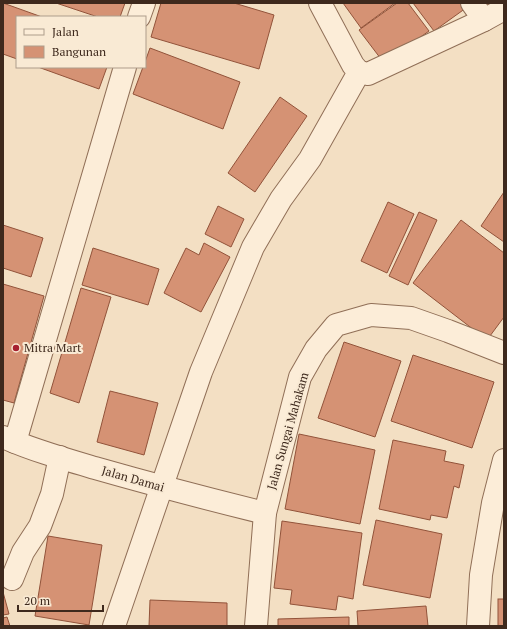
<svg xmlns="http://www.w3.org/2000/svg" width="507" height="629" font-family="'PT Serif',serif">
	<rect width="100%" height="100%" fill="#f3dfc3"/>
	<g fill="#d59274" stroke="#92533a">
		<polygon points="3,3 42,17 17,17 17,59 3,54"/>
		<polygon points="56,3 125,3 120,17 98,17"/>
		<polygon points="161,3 234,3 274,15 259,69 151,37"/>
		<polygon points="343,3 395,3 361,28"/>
		<polygon points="397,3 408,3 429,31 384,63 359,30"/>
		<polygon points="413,3 463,3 466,8 434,31"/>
		<polygon points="150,48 240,82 223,129 133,94 143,67 145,67 145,62"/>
		<polygon points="38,67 107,67 99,89"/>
		<polygon points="280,97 307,116 255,192 228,173"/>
		<polygon points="504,192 504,242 481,226"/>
		<polygon points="388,202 414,214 387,273 361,261"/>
		<polygon points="218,206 244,219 231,247 205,234"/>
		<polygon points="419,212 437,220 408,285 389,276"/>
		<polygon points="461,220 504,253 504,317 487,340 413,283"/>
		<polygon points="3,225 43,238 31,277 3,268"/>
		<polygon points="204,243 230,257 201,312 164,293 186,248 199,255"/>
		<polygon points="93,248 159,269 148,305 82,285"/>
		<polygon points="3,284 44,296 14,403 3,400"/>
		<polygon points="81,288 111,297 79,403 50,393"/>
		<polygon points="344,342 401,361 375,437 318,418"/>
		<polygon points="413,355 494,382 472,448 391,421"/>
		<polygon points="110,391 158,403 144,455 97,442"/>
		<polygon points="299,434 375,450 360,524 285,509"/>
		<polygon points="393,440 446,451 444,461 464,465 459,488 454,486 447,518 431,515 430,520 379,509"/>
		<polygon points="376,520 442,534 430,598 363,585"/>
		<polygon points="282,521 362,533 353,599 338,596 336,610 290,604 292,590 274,588"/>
		<polygon points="48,536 102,545 89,625 35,616"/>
		<polygon points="3,592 9,614 3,615"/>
		<rect x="498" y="599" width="6" height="27"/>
		<polygon points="150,600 227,603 227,626 149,626"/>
		<polygon points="426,606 428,626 358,626 357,611"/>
		<polygon points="7,617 10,626 3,626 3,618"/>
		<polygon points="349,617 349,626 278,626 278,619"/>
	</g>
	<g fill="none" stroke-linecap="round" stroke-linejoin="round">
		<g stroke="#906f57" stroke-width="24">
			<g id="minor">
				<polyline points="472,3 484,20"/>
				<polyline points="139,17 144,3"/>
				<polyline points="359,72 368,74 484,20 504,9"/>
				<path d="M3 437C32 450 64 459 95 468 151 484 208 499 265 513"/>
				<polyline points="15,442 125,67"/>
				<polyline points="12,579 23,552 40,526 52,494 60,457"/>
				<polyline points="114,626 201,372 253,247 281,199 310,159 359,72 353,65 320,3"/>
				<polyline points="256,626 265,513 300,377 316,349 336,325 371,315 411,318 448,331 504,353"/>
				<polyline points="478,626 481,575 493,503 504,460"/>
			</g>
		</g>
		<use href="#minor" stroke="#fcedd8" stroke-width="22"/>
	</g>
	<circle fill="#a62030" stroke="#f9ead4" stroke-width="1.5" cx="16" cy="348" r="4"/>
	<g text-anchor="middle" stroke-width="4" stroke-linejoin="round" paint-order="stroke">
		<g font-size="12" fill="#3e291d" stroke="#f9ead4" text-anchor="start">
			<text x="24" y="352">Mitra Mart</text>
		</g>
		<g font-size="12" fill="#3e291d" stroke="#f9ead4">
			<text transform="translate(288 431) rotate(-74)" y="4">Jalan Sungai Mahakam</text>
			<text transform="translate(133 479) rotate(16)" y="4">Jalan Damai</text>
		</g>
	</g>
	<rect width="507" height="629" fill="none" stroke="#3e291d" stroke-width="8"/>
	<rect x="16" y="16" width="130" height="52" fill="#f9ead4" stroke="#ae9d8b"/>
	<rect x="24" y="29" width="20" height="6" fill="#fcedd8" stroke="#ae9d8b"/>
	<text x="52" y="36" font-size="12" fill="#3e291d">Jalan</text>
	<rect x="24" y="46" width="20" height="12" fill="#d59274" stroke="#ae9d8b"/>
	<text x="52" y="56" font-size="12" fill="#3e291d">Bangunan</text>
	<path d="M18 605v6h85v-6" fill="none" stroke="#3e291d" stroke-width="2"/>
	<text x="24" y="605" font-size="12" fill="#3e291d" stroke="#f9ead4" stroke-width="3" paint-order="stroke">20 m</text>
</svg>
